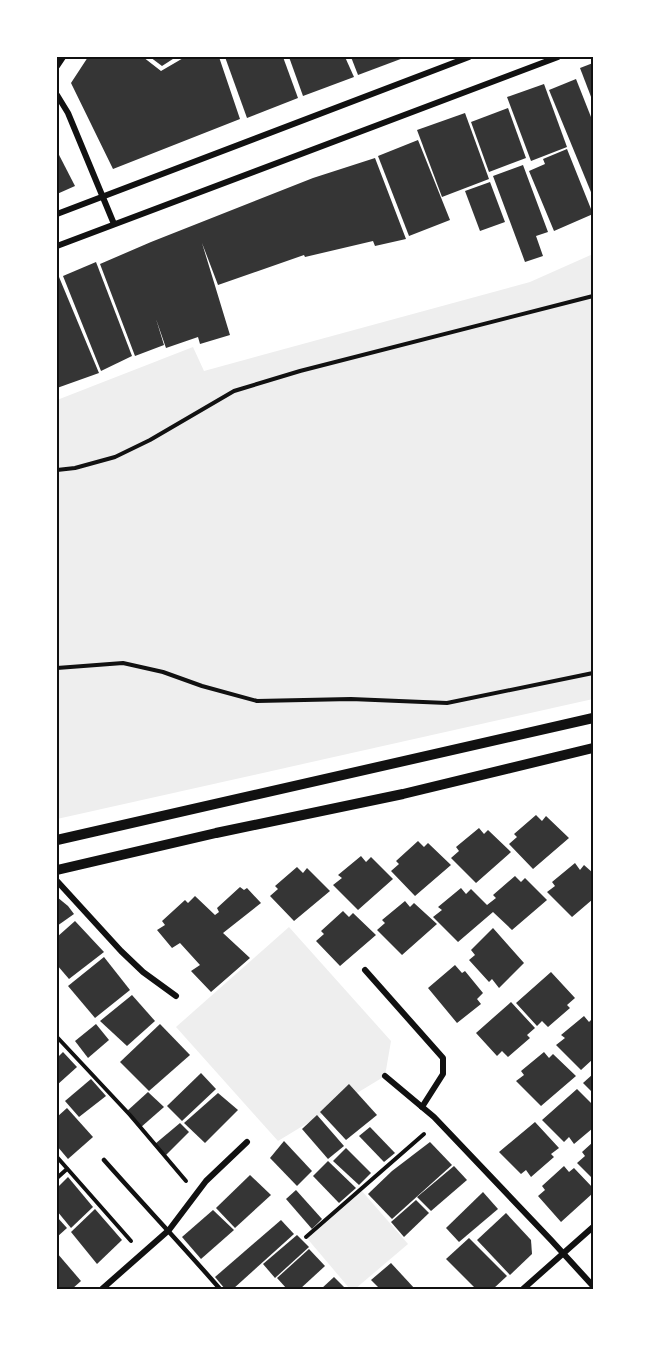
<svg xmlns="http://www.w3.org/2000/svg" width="650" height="1346" font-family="Helvetica,sans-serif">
	<rect width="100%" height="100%" fill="#fff"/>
	<g fill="#eee">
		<polygon points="593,254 593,699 57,819 57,400 193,347 204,371 530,282"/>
		<polygon points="289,927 391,1041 385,1076 278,1141 176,1027"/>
		<polygon points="361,1190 408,1244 355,1289 350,1289 306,1237"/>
	</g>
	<g fill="#353535">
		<polygon points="88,57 143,57 161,71 185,57 219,57 240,119 113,169 71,83"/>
		<polygon points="150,57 176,57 162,66"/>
		<polygon points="225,57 283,57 298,98 247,118"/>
		<polygon points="289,57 345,57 354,77 303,96"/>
		<polygon points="351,57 406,57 358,75"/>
		<polygon points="593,63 593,102 580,68"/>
		<polygon points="576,79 593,122 593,197 549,90"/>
		<polygon points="544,84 567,147 531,161 507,97"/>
		<polygon points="508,108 526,158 489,172 471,122"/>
		<polygon points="465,113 489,179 442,197 417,130"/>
		<polygon points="418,140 450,220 409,236 378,156"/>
		<polygon points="567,149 593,214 554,231 529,171 545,164 543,159"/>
		<polygon points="57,151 75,186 57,194"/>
		<polygon points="375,158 406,239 375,246 373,241 305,257 304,255 218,285 202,243 230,335 200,344 198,337 166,348 156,319 164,345 135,356 100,264 151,242 313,178"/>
		<polygon points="523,165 548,232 536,236 543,256 525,262 493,176"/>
		<polygon points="490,182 505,222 480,231 465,191"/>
		<polygon points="96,262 132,356 101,371 63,276"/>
		<polygon points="59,277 99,373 57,388 57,278"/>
		<polygon points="536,815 542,821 546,816 569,838 533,869 509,844 517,837 514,834"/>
		<polygon points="479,828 484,834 488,830 511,852 476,883 451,858 459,851 456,847"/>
		<polygon points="418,841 424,847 428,843 451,865 415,896 391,871 399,864 396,861"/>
		<polygon points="361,856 366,862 371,857 393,879 358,910 333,885 342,878 338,875"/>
		<polygon points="575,863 580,870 584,865 593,873 593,899 572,917 547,892 555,886 552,882"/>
		<polygon points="297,867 303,873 307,868 330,891 294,921 270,896 278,889 275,886"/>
		<polygon points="515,876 521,882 525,878 547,900 512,930 493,912 458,942 433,917 442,910 438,907 461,888 466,894 471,889 487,905 496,898 493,895"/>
		<polygon points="240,887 244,890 247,888 261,903 223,933 250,958 211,992 191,971 200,965 180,943 172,948 157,930 165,925 162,921 185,900 188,903 195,896 215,915 219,912 217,908"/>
		<polygon points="57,897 68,906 74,914 57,926"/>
		<polygon points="405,901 410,907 414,903 437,924 402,955 377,930 385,923 382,920"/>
		<polygon points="343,911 349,917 353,913 376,935 340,966 316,941 324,934 321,931"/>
		<polygon points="75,921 104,952 69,979 57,965 57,937"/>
		<polygon points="493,928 524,963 499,988 492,979 489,982 469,960 475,955 471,950"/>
		<polygon points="104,957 130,990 95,1018 68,986"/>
		<polygon points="455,965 462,973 465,971 483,993 477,999 481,1004 457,1023 428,988"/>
		<polygon points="551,972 575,998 567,1005 570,1008 548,1027 542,1021 537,1026 516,1003"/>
		<polygon points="132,995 155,1021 127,1046 100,1021"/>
		<polygon points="511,1002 535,1028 527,1035 530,1038 508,1057 502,1051 497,1056 476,1033"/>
		<polygon points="584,1016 589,1022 593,1018 593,1059 581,1070 556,1045 565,1038 561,1035"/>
		<polygon points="96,1024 109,1040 88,1058 75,1041"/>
		<polygon points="160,1024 190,1055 149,1091 120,1062"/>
		<polygon points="63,1052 77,1067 57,1085 57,1058"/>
		<polygon points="544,1052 549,1058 553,1054 576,1076 541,1106 516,1081 524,1075 521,1071"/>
		<polygon points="201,1073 216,1089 182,1121 167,1106"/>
		<polygon points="593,1074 593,1093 583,1083"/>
		<polygon points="91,1079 106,1096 79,1117 65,1101"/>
		<polygon points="349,1084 377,1115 346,1140 320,1112"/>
		<polygon points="577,1089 593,1105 593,1128 574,1144 569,1137 564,1142 542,1120"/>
		<polygon points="148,1092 164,1107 140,1128 126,1112"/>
		<polygon points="218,1093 238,1110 205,1143 184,1123"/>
		<polygon points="67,1108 93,1137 68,1159 57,1146 57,1117"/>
		<polygon points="317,1115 344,1146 328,1159 302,1129"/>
		<polygon points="535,1122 559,1148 551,1154 554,1157 531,1177 526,1170 521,1174 499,1152"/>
		<polygon points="180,1123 189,1132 166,1155 155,1144"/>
		<polygon points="370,1127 395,1153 384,1162 359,1136"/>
		<polygon points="284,1141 312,1171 297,1186 270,1158"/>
		<polygon points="430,1142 452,1165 392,1219 368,1194 392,1171"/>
		<polygon points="593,1142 593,1179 577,1163 585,1156 582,1152"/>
		<polygon points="346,1148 371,1173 359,1185 333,1161"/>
		<polygon points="328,1161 356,1188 339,1203 313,1176"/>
		<polygon points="454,1166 467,1180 431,1211 417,1197"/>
		<polygon points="564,1166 569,1172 574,1168 593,1188 593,1193 561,1222 538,1196 545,1190 542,1186"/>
		<polygon points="250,1175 271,1195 235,1228 216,1208"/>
		<polygon points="68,1177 93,1207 71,1228 57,1211 57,1188"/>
		<polygon points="296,1190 322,1219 312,1229 286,1199"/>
		<polygon points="483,1192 498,1209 459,1242 446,1228"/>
		<polygon points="416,1200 429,1213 404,1237 391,1222"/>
		<polygon points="95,1209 122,1240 97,1264 71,1232"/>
		<polygon points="213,1210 234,1230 201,1259 182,1237"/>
		<polygon points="506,1213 531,1240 532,1254 510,1275 477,1240"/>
		<polygon points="57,1217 67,1228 57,1237"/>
		<polygon points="281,1220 294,1234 233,1289 225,1289 215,1277"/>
		<polygon points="297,1235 309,1247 275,1278 263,1264"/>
		<polygon points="469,1238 507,1276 493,1289 476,1289 446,1259"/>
		<polygon points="309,1249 325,1266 300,1289 287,1289 277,1278"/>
		<polygon points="57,1253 81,1281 72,1289 57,1289"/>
		<polygon points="391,1263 415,1289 380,1289 371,1280"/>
		<polygon points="334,1277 346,1289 321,1289"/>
	</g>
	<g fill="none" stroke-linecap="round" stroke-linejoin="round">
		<g stroke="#111" stroke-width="4">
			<polyline points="57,470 75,468 115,457 150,440 234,391 300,371 593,296"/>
			<polyline points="57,668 123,663 163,672 202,686 257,701 351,699 447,703 593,673"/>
			<polyline points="57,1037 130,1115 186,1181"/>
			<polyline points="57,1157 131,1241"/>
			<polyline points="57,1178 67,1169"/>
			<polyline points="306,1237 424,1134"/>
		</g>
		<path stroke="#111" stroke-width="4.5" d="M104 1160C142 1203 182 1245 220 1289"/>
		<g stroke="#111" stroke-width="6">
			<polyline points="57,66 63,57"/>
			<polyline points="57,95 68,113 114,224"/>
			<polyline points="57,214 469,57"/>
			<polyline points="57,246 558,57"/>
			<polyline points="57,881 121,951 143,972 176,996"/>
			<polyline points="365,970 443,1058 443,1074 422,1107"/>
			<polyline points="385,1076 434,1117 551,1240 593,1286"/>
			<polyline points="102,1289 169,1230 206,1181 247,1142"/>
			<polyline points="523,1289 593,1227"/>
		</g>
		<g stroke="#111" stroke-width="10">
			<polyline points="57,840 593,718"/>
			<polyline points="57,870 216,833 403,794 593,748"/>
		</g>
	</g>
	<rect width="650" height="1346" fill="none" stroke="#ffffff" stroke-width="117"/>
	<rect x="58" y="58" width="534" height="1230" fill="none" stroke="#111" stroke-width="2"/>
</svg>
